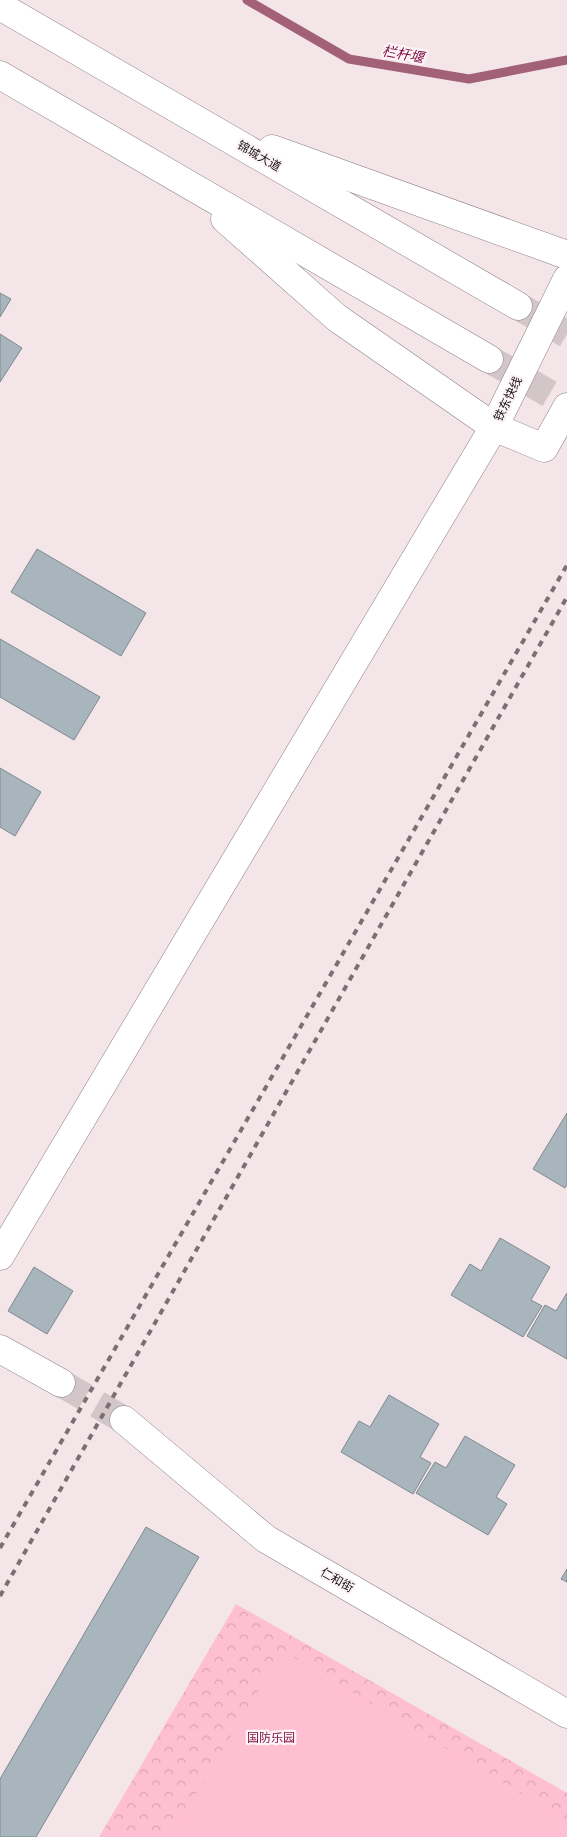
<svg xmlns="http://www.w3.org/2000/svg" width="567" height="1837" font-family="Roboto,'Noto Sans SC',sans-serif">
	<defs>
		<pattern id="park-crowns" width="20" height="18" patternUnits="userSpaceOnUse" patternTransform="scale(1.25)"><rect width="20" height="18" fill="#ffbfd2"/><path d="M2 6a3 3 0 1 1 6 0M12 15a3 3 0 1 1 6 0" fill="none" stroke="#daa3b3"/></pattern>
	</defs>
	<rect width="100%" height="100%" fill="#f4e5e9"/>
	<polygon fill="url(#park-crowns)" points="236,1604 567,1793 567,1837 99,1837"/>
	<polygon fill="#ffbfd2" points="283,1651 567,1821 567,1837 170,1837"/>
	<g fill="none" stroke-linecap="round" stroke-linejoin="round">
		<polyline stroke="#a36178" stroke-width="9" points="247,0 349,59 469,79 567,60"/>
	</g>
	<g fill="#a8b5bc" stroke="#7e8a90">
		<polygon points="0,293 11,299 0,317"/>
		<polygon points="0,334 22,348 0,382"/>
		<polygon points="37,549 146,613 121,656 11,592"/>
		<polygon points="0,639 100,697 74,740 0,697"/>
		<polygon points="0,768 41,792 15,836 0,827"/>
		<polygon points="567,1113 567,1184 565,1188 533,1169"/>
		<polygon points="500,1238 550,1267 531,1300 542,1306 523,1337 451,1295 470,1264 481,1271"/>
		<polygon points="34,1267 73,1291 47,1334 8,1311"/>
		<polygon points="567,1293 567,1359 527,1336 545,1305 556,1311"/>
		<polygon points="389,1395 439,1424 420,1457 431,1463 413,1494 341,1452 359,1421 370,1427"/>
		<polygon points="465,1436 515,1465 496,1497 507,1504 488,1535 416,1493 435,1462 446,1468"/>
		<polygon points="146,1527 199,1557 36,1837 0,1837 0,1779"/>
		<polygon points="567,1569 567,1582 561,1579"/>
	</g>
	<g fill="none" stroke-linecap="round" stroke-linejoin="round">
		<polyline stroke="#d3c6c9" stroke-width="28" stroke-dasharray="28 14" stroke-linecap="butt" points="61,1383 124,1420"/>
		<g stroke="#d3c6c9" stroke-width="28" stroke-dasharray="28 14" stroke-linecap="butt">
			<polyline points="518,306 567,334"/>
			<polyline points="489,359 567,404"/>
		</g>
		<g stroke="#8f8185" stroke-width="29">
			<g id="minor">
				<polyline points="0,1349 61,1383"/>
				<polyline points="124,1420 266,1539 567,1714"/>
			</g>
		</g>
		<g stroke="#8f8185" stroke-width="29">
			<polyline id="tertiary" points="0,1256 494,427"/>
		</g>
		<g stroke="#8f8185" stroke-width="29">
			<g id="secondary">
				<polyline points="0,6 518,306"/>
				<polyline points="0,75 489,359"/>
				<polyline points="272,149 567,255"/>
				<polyline points="225,219 337,318 494,427"/>
				<polyline points="567,279 494,427 544,448 567,407"/>
			</g>
		</g>
		<use href="#minor" stroke="#fff" stroke-width="28"/>
		<use href="#tertiary" stroke="#fff" stroke-width="28"/>
		<use href="#secondary" stroke="#fff" stroke-width="28"/>
		<g stroke="#797073" stroke-width="4" stroke-dasharray="6 6" stroke-linecap="butt">
			<polyline points="0,1548 567,565"/>
			<polyline points="0,1596 567,597"/>
		</g>
	</g>
	<g text-anchor="middle" stroke-width="4.5" stroke-linejoin="round" paint-order="stroke">
		<g font-size="12" fill="#181315" stroke="#fdf4f6">
			<text transform="translate(259 156) rotate(30)" y="4">锦城大道</text>
			<text transform="translate(508 399) rotate(-64)" y="4">铁东快线</text>
			<text transform="translate(337 1580) rotate(30)" y="4">仁和街</text>
		</g>
		<g font-size="12" fill="#85164a" stroke="#fdf4f6">
			<text x="271" y="1742">国防乐园</text>
		</g>
		<g font-size="14" font-style="italic" fill="#7d0a43" stroke="#fdf4f6">
			<text transform="translate(403 54) rotate(10)" y="5">栏杆堰</text>
		</g>
	</g>
</svg>
